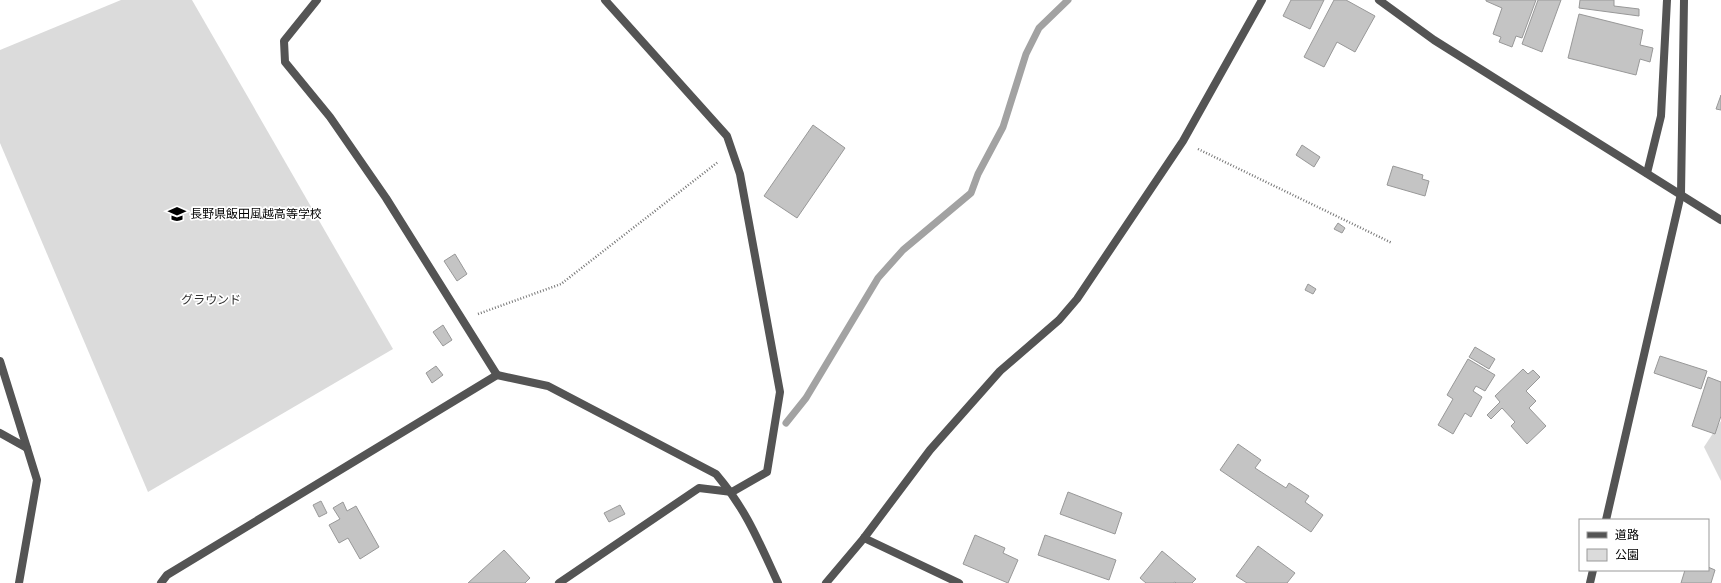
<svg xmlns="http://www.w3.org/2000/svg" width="1721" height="583" font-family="'Work Sans','Noto Sans JP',sans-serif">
	<rect width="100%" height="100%" fill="#fff"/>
	<g fill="#dbdbdb">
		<polygon points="121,0 192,0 393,349 148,492 0,143 0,50"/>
		<polygon points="1721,421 1721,481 1704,447"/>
	</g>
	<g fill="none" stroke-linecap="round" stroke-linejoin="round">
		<polyline stroke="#a2a2a2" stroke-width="7" points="786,423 806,398 878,278 903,250 971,193 978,174 1003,127 1026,54 1039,28 1068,0"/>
	</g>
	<g fill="#c4c4c4" stroke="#989898">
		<polygon points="1291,0 1324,0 1310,29 1283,16"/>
		<polygon points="1334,0 1346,0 1375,16 1355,52 1337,42 1324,67 1304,57"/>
		<polygon points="1486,0 1536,0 1522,38 1516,36 1512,47 1499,42 1501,37 1493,34 1502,8 1486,1"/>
		<polygon points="1538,0 1561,0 1542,52 1522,44"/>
		<polygon points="1580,0 1614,0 1614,6 1639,9 1639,16 1579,8"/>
		<polygon points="1579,14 1643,30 1640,45 1653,48 1650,62 1640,59 1636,75 1568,58"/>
		<polygon points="1721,95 1721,110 1716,109"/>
		<polygon points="813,125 845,148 797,218 764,196"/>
		<polygon points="1302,145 1320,157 1314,167 1296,155"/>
		<polygon points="1393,166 1423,175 1422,179 1429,181 1425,196 1387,185"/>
		<polygon points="1338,223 1345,228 1342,233 1334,229"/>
		<polygon points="455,254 467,274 457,281 444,261"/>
		<polygon points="1308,284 1316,289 1313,294 1305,290"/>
		<polygon points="443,325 452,340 443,346 433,332"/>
		<polygon points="1475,347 1495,359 1489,369 1469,357"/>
		<polygon points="1660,356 1707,371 1701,389 1654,373"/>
		<polygon points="1468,359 1495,375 1485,391 1476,386 1473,391 1482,397 1471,417 1465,413 1453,434 1438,425 1453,399 1447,395"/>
		<polygon points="436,366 443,375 432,383 426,373"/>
		<polygon points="1523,369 1528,374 1533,370 1540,377 1526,391 1536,401 1529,408 1546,426 1527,444 1511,426 1515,422 1502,408 1491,419 1487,415 1500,402 1495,396"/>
		<polygon points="1708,377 1721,382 1721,416 1715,434 1692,426"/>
		<polygon points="1238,444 1261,460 1255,468 1286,488 1289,483 1309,496 1305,502 1323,515 1311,532 1220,470"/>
		<polygon points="1068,492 1122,513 1115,534 1060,514"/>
		<polygon points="321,501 327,513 319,517 313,505"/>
		<polygon points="343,502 347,511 356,506 379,547 360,559 348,538 339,543 329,525 340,519 333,508"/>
		<polygon points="620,505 625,514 609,522 604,513"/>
		<polygon points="975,535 1005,548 1003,553 1018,560 1008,583 963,564"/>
		<polygon points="1045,535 1116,560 1109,580 1038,555"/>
		<polygon points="1258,546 1295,573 1287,583 1247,583 1236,576"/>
		<polygon points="504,550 530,578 525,583 468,583"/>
		<polygon points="1162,551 1196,579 1192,583 1176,583 1175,582 1173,583 1146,583 1140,578"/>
		<polygon points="1708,567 1715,570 1711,583 1681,583 1685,570 1708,570"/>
	</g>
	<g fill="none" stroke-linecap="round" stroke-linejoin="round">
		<g stroke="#767676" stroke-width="2.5" stroke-dasharray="1 2" stroke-linecap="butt">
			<polyline points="1198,149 1392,243"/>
			<polyline points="478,314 561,284 718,162"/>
		</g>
		<g stroke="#545454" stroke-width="8">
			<polyline points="1647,173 1661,116 1667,0"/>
			<polyline points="0,361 37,480 19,583"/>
			<polyline points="0,433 27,448"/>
		</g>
		<g stroke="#545454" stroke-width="8">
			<polyline points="317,0 284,41 285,62 330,117 386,198 497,375"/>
			<polyline points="1379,0 1434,40 1721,220"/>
			<polyline points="1606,520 1681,194 1684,0"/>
			<polyline points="864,538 959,583"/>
			<path d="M161 583 167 575 497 375 548 386 716 474C746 509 759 542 778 583"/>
			<polyline points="559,583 699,488 732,492 767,472 780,392 740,174 727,136 605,0"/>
			<polyline points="826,583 864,538 930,450 1000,371 1059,320 1077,299 1183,141 1262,0"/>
			<polyline points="1590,583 1593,570"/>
		</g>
	</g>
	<defs>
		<g id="school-bare" transform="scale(1.38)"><path d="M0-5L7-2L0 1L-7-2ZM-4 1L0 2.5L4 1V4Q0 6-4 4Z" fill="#000" stroke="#fff" stroke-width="2.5" paint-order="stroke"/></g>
	</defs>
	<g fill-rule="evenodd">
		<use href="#school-bare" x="177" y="214"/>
	</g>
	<g text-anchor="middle" stroke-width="3.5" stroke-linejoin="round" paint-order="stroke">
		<g font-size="12" fill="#000" stroke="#fff" text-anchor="start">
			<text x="190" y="218">長野県飯田風越高等学校</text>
		</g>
		<g font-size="12" fill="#323232" stroke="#fff">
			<text x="211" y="304">グラウンド</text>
		</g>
	</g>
	<rect x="1579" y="519" width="130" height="52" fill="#ffffff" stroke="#999999"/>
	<rect x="1587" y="532" width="20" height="6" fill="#545454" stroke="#999999"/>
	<text x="1615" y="539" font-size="12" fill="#000000">道路</text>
	<rect x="1587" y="549" width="20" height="12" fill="#dbdbdb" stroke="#999999"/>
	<text x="1615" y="559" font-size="12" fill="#000000">公園</text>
</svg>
